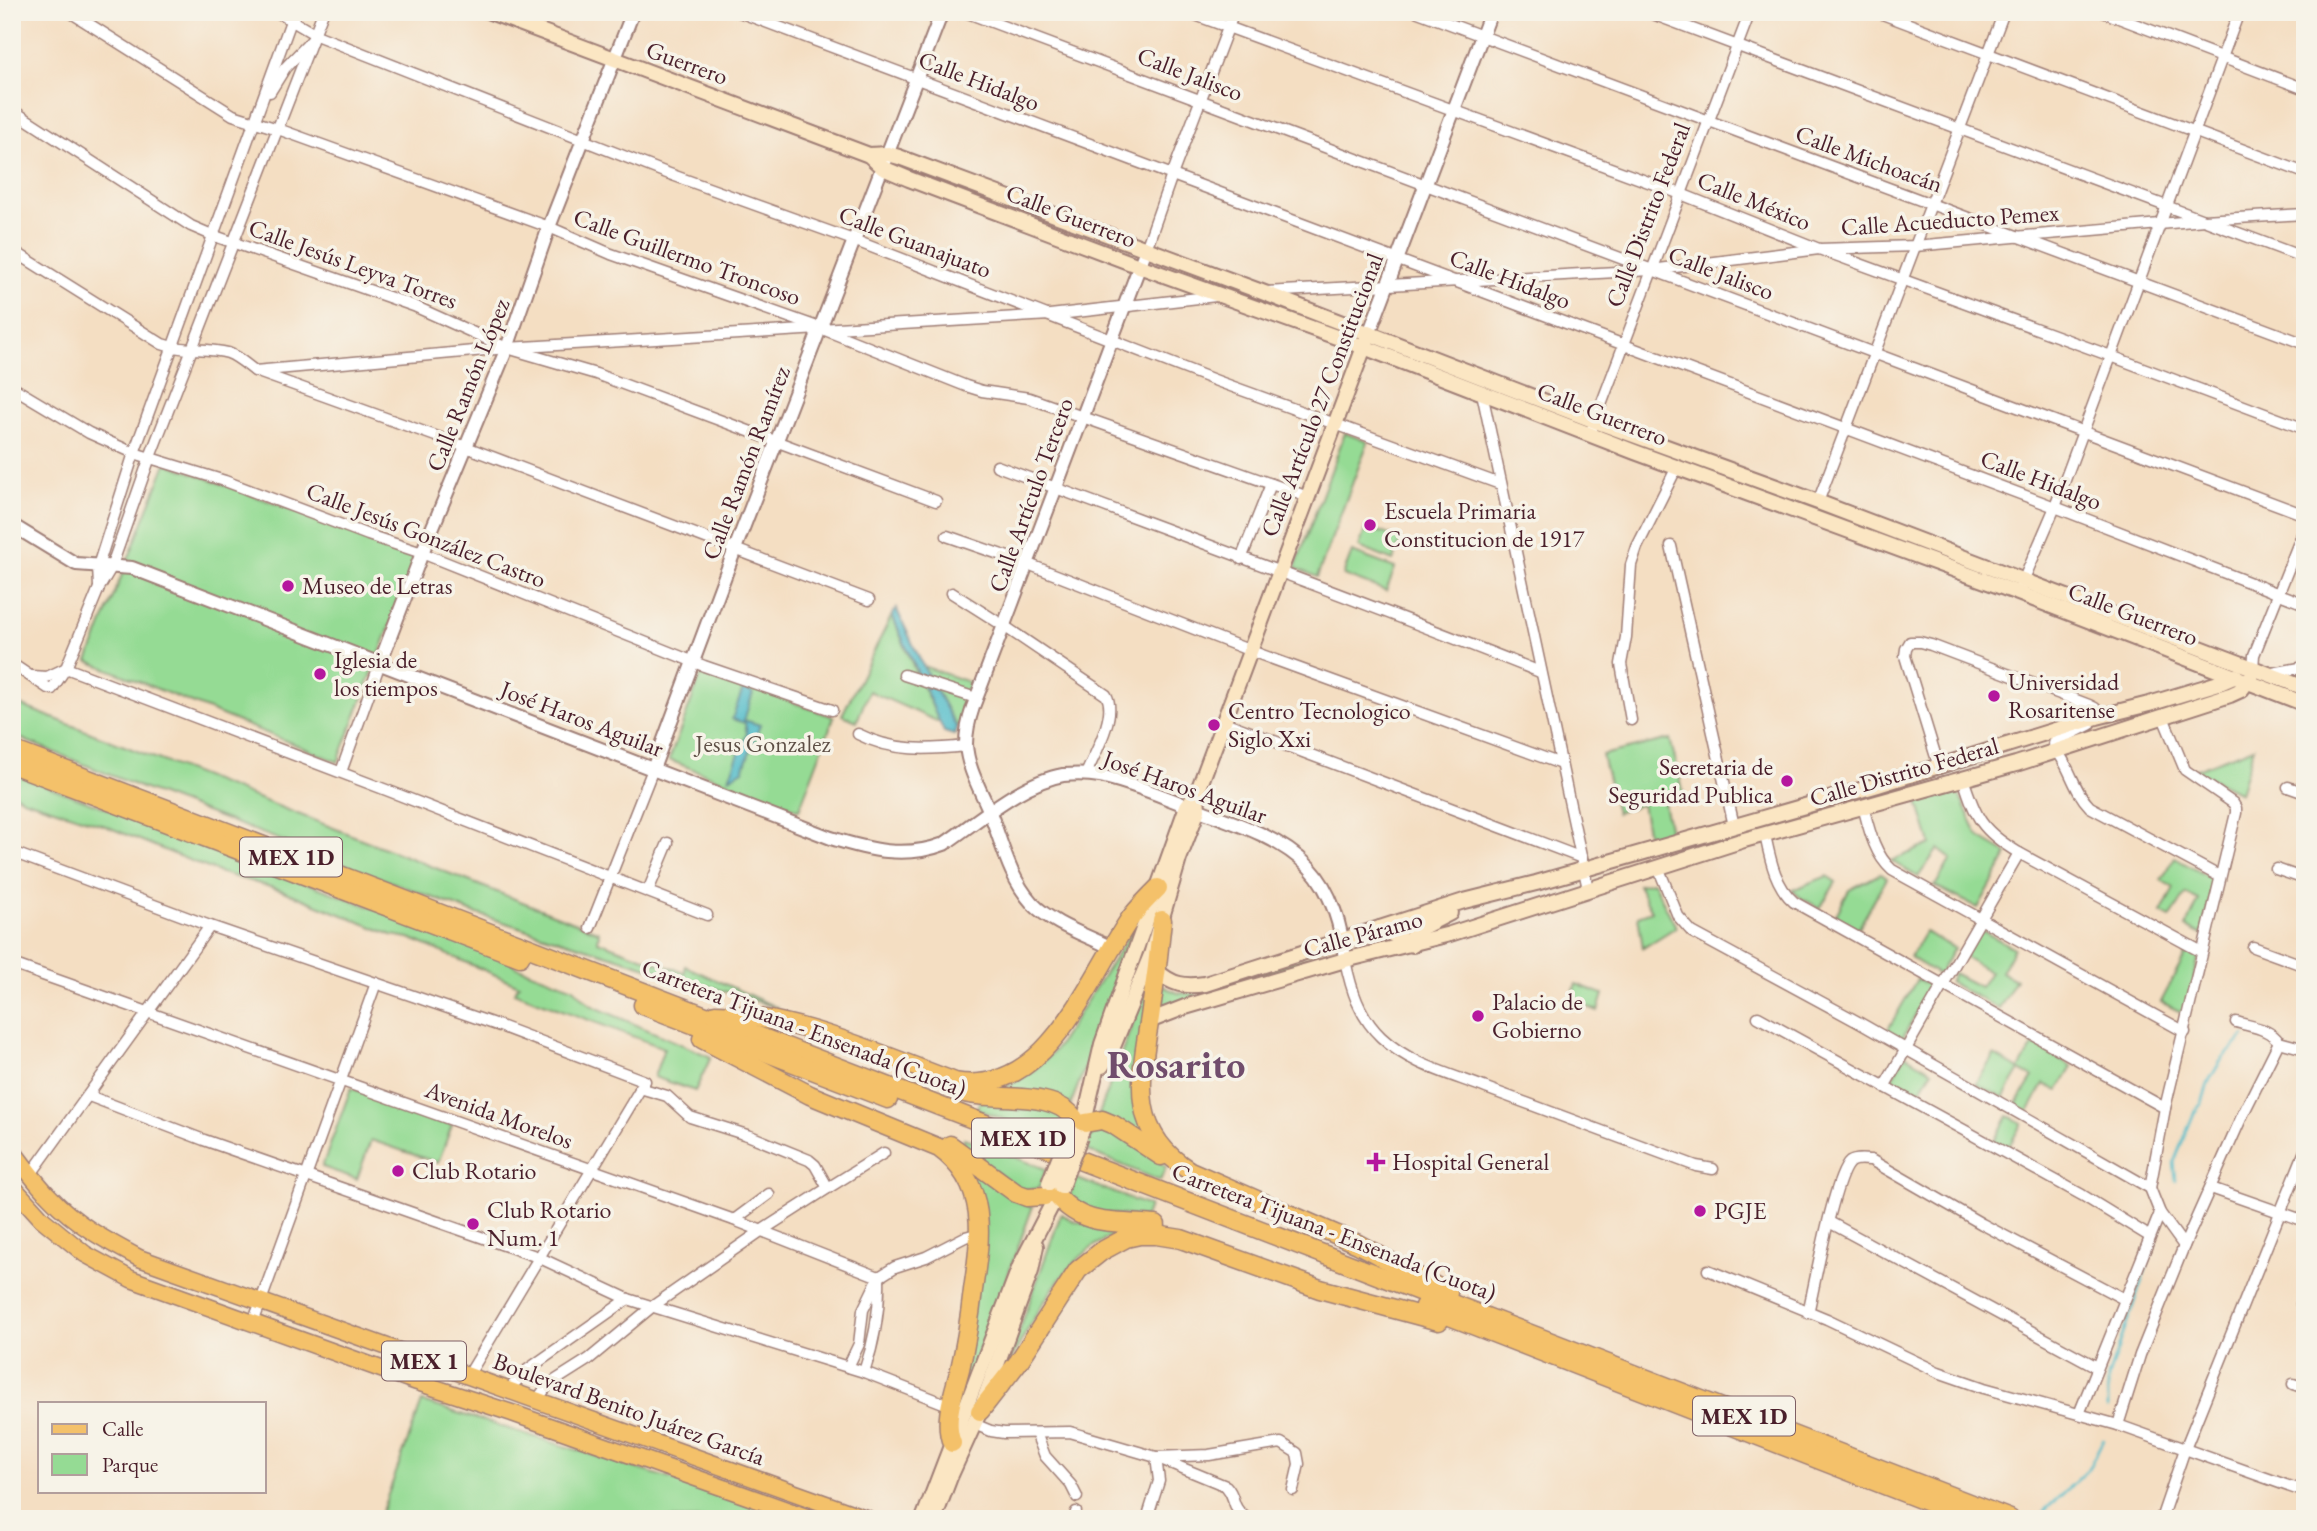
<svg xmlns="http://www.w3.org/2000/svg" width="2317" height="1531" font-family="'EB Garamond',serif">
	<rect width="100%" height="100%" fill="#f7f3e8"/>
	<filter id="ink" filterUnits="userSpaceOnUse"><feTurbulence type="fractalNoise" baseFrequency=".0143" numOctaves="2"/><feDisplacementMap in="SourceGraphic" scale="14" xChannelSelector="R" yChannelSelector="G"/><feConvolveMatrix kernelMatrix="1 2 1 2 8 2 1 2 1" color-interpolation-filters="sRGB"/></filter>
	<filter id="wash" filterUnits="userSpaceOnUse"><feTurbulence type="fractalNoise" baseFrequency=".00686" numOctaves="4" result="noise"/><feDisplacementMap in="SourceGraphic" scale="28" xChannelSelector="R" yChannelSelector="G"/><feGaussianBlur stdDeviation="1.57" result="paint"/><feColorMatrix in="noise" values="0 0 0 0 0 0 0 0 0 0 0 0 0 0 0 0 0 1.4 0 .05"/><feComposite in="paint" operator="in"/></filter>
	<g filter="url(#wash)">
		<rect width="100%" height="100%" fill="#f4dec2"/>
		<g fill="#95db94" stroke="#707d60" stroke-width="2">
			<polygon points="1345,433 1368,442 1317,577 1295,568"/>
			<polygon points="166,463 417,556 338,762 88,661"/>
			<polygon points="1366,527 1401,539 1393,561 1359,547"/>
			<polygon points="1352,552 1395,568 1386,591 1343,575"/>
			<polygon points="892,615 918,678 941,723 869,691 857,721 842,715"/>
			<polygon points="923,666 974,684 957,728"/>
			<polygon points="703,670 834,717 799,810 669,760"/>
			<polygon points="12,702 599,932 598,941 685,973 685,966 778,1008 471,912 142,788 12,735"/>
			<polygon points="1670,739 1685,798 1664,803 1670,832 1648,837 1642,804 1616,813 1602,755"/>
			<polygon points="2254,747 2240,793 2194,770"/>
			<polygon points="12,773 507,958 515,966 574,988 590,1005 711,1057 695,1091 654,1077 664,1048 514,992 519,985 409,938 392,935 281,890 218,872 103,825 23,799 12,793"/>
			<polygon points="1957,791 1977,833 1981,838 2008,854 1978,908 1935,886 1951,859 1938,849 1918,877 1891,861 1931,844 1918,802"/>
			<polygon points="2175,858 2214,880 2202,935 2186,927 2199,900 2186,894 2170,918 2161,913 2174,888 2161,880"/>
			<polygon points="1880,874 1887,878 1858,929 1835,917 1849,890"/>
			<polygon points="1827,876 1836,882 1820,908 1801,898 1792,890"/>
			<polygon points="1653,882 1676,927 1643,948 1638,916 1652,911 1638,885"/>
			<polygon points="1146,909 1070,1106 998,1089 1019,1080 1034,1070 1055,1050"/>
			<polygon points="1979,929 2014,948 2001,972 2016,980 1999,1009 1949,982 1953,973 1980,987 1990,972 1963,956"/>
			<polygon points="1925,932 1954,948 1939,975 1910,957"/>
			<polygon points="2189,948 2199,955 2187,1015 2161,1002"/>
			<polygon points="1327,952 1328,957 1210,994 1209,992 1241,977"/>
			<polygon points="1153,968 1136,1072 1155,1147 1099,1114"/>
			<polygon points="1917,979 1931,986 1902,1039 1887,1031"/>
			<polygon points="1576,984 1603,994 1598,1011 1570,1000"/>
			<polygon points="1162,986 1178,993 1196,994 1196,998 1158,1012"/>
			<polygon points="2034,1044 2072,1067 2058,1091 2044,1084 2028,1112 2016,1105 2033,1077 2020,1070 2003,1098 1976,1084 1994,1055 2019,1069"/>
			<polygon points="1905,1055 1932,1071 1916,1098 1890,1082"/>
			<polygon points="351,1088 452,1125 438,1163 371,1140 357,1179 322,1167"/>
			<polygon points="980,1099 1050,1109 1060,1116 1064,1124 1058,1140 977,1109"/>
			<polygon points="2008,1116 2022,1123 2007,1150 1993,1143"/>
			<polygon points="1106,1130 1142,1148 1166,1167 1160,1181 1086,1150 1092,1133"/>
			<polygon points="964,1138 1046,1169 1040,1186 1035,1189 1020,1189 961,1147"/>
			<polygon points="960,1155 1025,1205 1033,1206 955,1420 983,1239"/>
			<polygon points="1075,1178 1149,1206 1145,1217 1090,1212 1069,1197"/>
			<path d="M1061 1214 1076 1222 1139 1226C1125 1231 1111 1235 1099 1243 1054 1271 1031 1326 1005 1370Z"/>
			<polygon points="422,1402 800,1519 379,1519"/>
		</g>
		<g fill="#50bcca" stroke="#4d6e7a" stroke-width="2">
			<polygon points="896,608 923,666 957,728 954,735 944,732 892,615"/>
			<polygon points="743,689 753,693 744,720 760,725 743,770 729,778 747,734 745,723 732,719"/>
		</g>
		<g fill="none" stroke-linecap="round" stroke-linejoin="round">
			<g stroke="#50bcca" stroke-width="2.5">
				<polyline points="2176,1181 2174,1162 2194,1113 2202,1103 2209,1081 2220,1062 2244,1036"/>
				<polyline points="2108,1408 2108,1377 2161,1226"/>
				<polyline points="2043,1512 2087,1471 2103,1440"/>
			</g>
		</g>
	</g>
	<g filter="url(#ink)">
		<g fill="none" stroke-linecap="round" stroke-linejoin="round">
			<g stroke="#9f7e76" stroke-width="13">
				<g id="minor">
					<polyline points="70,12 233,115 278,129 549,227 611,254 820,328 966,386 982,391 1029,398 1308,497"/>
					<polyline points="277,12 316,35 664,172 856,241 1217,381 1500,484"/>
					<polyline points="739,12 2055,507 2305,604"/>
					<polyline points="965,12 2305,515"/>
					<polyline points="1187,12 1681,194 1819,249 2111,356 2305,429"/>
					<polyline points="1418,12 2305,344"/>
					<polyline points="1647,12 2305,258"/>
					<polyline points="1877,12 2305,173"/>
					<polyline points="2103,12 2305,89"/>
					<polyline points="270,92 285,68 311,41"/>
					<polyline points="12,110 191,226 212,235 414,306 507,348 596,374 936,501"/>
					<polyline points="1146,249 1172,175 1234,12"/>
					<path d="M12 250 162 344C183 352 206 347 228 353 237 356 247 365 255 371L466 447 869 600"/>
					<polyline points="1266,292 1651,270 1819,249 1915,246 2204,220 2305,214"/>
					<polyline points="255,371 507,348 1050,315 1216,296"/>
					<polyline points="12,387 89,433 134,453 225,481 368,535 422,553 704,666 832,710"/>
					<polyline points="1482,393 1588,889"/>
					<polyline points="1590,434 1750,12"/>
					<path d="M997 466C1178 534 1360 600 1540 672"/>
					<polyline points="1818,502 2004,12"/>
					<polyline points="947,536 1028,564 1251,651 1561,764"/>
					<polyline points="1671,546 1734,826"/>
					<polyline points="1241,559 1271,484"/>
					<polyline points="2021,586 2055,507 2239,12"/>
					<polyline points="99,587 98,566 134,453 291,21 297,12"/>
					<path d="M952 593 1004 626 1106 695C1118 714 1094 755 1086 774"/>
					<polyline points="12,664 48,688 52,689 66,668 99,588 111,568 150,457 323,12"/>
					<polyline points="2253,669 2254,655 2305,527"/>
					<polyline points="2267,674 2305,667"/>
					<polyline points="904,675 976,698"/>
					<polyline points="31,676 47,677 66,668 389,791 707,915"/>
					<polyline points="1631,720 1621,664 1626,637 1631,565 1637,547 1677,467"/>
					<polyline points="1224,722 1582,858"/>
					<path d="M858 734C893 752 928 750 966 746"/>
					<path d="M2057 751C2071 769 2074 791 2090 807L2219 876"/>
					<polyline points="1939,767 1905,656 1906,649 1910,642 1920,642 1931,645 2089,705 2095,708 2097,717"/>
					<polyline points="341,772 380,663"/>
					<path d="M1963 778C1976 819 1982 831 2019 853L2202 952"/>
					<polyline points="2288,787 2305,793"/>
					<path d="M1863 806C1869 829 1874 854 1892 870L2185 1032"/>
					<path d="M1765 835C1770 858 1775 886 1794 902L2165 1108"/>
					<polyline points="12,852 210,926 500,1026 645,1081 468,1376"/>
					<polyline points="1658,867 1678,916 1692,932 1858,1022 2150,1188 2160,1213 2184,1246"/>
					<polyline points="2276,869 2305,879"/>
					<polyline points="648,891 668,843"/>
					<polyline points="590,928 653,769"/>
					<polyline points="2253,947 2305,966"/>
					<path d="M1345 960C1351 989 1359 1016 1381 1037 1409 1064 1450 1074 1486 1088 1556 1114 1626 1140 1696 1166L1713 1169"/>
					<path d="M12 964 734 1220 879 1277C880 1308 874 1343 864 1372"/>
					<polyline points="1758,1017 2082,1195 2149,1236"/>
					<path d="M2236 1022C2252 1027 2269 1028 2279 1042"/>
					<polyline points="2279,1042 2305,1049"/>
					<polyline points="1884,1087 2019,853"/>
					<polyline points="89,1096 204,1140 538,1257 628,1299 864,1372 951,1406"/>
					<polyline points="31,1174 210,926"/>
					<polyline points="828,1188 884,1153"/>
					<polyline points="2150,1188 2165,1108 2236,813 2236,808 2233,803 2185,770 2163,717"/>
					<polyline points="2211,1188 2305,1221"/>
					<polyline points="734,1220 769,1194"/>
					<polyline points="1829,1222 2097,1367"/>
					<polyline points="1708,1270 1827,1319 1938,1372 1984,1388 2118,1425 2305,1492"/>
					<polyline points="2301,1304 2305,1306"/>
					<path d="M1808 1313C1814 1288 1834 1175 1850 1162 1856 1158 1864 1160 1871 1160L1982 1224 2124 1299"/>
					<polyline points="253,1323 376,983"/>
					<polyline points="848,1367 859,1344 863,1310 879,1277 895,1267 926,1257 965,1237 980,1233"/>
					<polyline points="2293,1384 2305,1388"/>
					<polyline points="508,1390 527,1370 628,1299"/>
					<polyline points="536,1401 548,1385 589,1359 653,1306 761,1231 828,1188 815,1165 809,1160 750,1136 690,1117 667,1096 640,1088"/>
					<polyline points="2079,1414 2160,1213"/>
					<polyline points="974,1424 991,1431 1004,1433 1070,1432 1156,1457 1209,1455 1281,1443 1297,1453 1299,1464 1293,1490"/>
					<polyline points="2118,1425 2140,1355 2184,1246 2243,1114 2279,1042"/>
					<polyline points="1036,1433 1045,1456 1071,1485 1077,1497"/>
					<path d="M1158 1458 1226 1486C1238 1499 1228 1505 1248 1519"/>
					<polyline points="1074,1519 1076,1512"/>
					<polyline points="1147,1519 1159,1481 1156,1457"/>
					<polyline points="2161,1519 2185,1449 2305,1151"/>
				</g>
			</g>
			<g stroke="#9f7e76" stroke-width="16">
				<g id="tertiary">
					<polyline points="1369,334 1491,12"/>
					<path d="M12 525 76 564 132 568 831 838C869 850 905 859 944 844 978 821 1022 782 1063 775 1076 774 1088 774 1100 776 1133 783 1165 798 1196 809 1235 823 1280 837 1309 867 1332 891 1342 929 1345 960"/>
					<polyline points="380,663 422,553 507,348 549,227 633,12"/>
					<polyline points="2057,751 2055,744 2057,740 2089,724"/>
					<polyline points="653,769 735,549 942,12"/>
					<path d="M1112 948C1086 935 1052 924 1032 903 1008 876 1002 842 989 810 980 789 967 767 966 744 966 731 969 719 973 707L1146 249"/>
				</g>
			</g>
			<g stroke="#9f7e76" stroke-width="18">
				<g id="secondary">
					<polyline points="490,12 869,155 883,168 909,179 1139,266 1364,347 1635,452 2018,593 2305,704"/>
					<polyline points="869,155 888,154 899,157 1262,292 1595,421 1818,502 2305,688"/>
					<polyline points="1380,928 1413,945 1413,934 1415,931 1450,913"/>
					<path d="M1157 971C1172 985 1185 987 1205 984L1464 901 1536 883 1878 785 2097 717 2149 704 2222 682 2236 676"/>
					<polyline points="1149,1021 1185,1007 1345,960 1450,934 1744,840 2016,764 2230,695 2241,690 2250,678"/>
					<polyline points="1102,1066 1112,1049 1151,955 1179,859 1198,810 1197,793"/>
					<polyline points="1082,1131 1102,1044 1187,806 1197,793 1367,339"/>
					<polyline points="923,1519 1020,1266 1061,1187"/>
					<polyline points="934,1519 950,1477 980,1411 1031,1271 1036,1246"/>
				</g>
			</g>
			<g stroke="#9f7e76" stroke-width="19">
				<g id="primary">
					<path d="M12 1150C24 1166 36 1183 50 1197 75 1224 107 1241 139 1258L868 1519"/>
					<polyline points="12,1186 42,1219 85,1254 131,1279 417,1382 512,1413 812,1519"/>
				</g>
			</g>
			<g stroke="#9f7e76" stroke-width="21">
				<g id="motorway">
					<polyline points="12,750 384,892 2010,1519"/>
					<polyline points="12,764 520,957"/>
					<path d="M1162 920C1159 953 1155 985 1150 1017 1140 1079 1128 1132 1190 1171L1358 1244 1448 1293"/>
					<polyline points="643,1005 888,1099"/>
					<path d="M715 1014C792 1014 882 1055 955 1082 1048 1098 1088 978 1132 916 1140 906 1149 897 1158 888"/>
					<path d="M702 1039 810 1095 939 1148C989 1184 981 1236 973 1290 970 1317 966 1343 960 1369 954 1392 943 1421 952 1443"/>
					<path d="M958 1091C992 1103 1051 1088 1074 1118"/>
					<polyline points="1085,1123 1102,1120 1114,1125 1161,1156"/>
					<polyline points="950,1145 1016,1193 1027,1197 1045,1196"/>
					<path d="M1057 1196C1084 1228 1117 1221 1156 1225"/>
					<polyline points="1424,1306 1972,1519"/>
					<polyline points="980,1411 1019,1361 1078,1270 1102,1251 1126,1238 1140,1235 1156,1235 1181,1239 1320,1289 1439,1321"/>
				</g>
			</g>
			<use href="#minor" stroke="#fff" stroke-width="10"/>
			<use href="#tertiary" stroke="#fff" stroke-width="12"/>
			<use href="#secondary" stroke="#fbe6c3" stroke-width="14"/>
			<use href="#primary" stroke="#f4c16a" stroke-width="16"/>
			<use href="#motorway" stroke="#f4c16a" stroke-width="18"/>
			<g stroke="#9f7e76" stroke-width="18" stroke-linecap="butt">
				<g id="secondary-bridge">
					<polyline points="1049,1183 1069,1132"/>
					<polyline points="1061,1187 1080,1137"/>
				</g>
			</g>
			<use href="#secondary-bridge" stroke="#fbe6c3" stroke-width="14"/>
		</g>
	</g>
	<g fill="#b5179e" stroke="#f7f3e8" stroke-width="2.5">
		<circle cx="1370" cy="525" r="7"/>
		<circle cx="288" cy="586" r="7"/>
		<circle cx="320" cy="674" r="7"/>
		<circle cx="1994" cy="696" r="7"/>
		<circle cx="1214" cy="725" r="7"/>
		<circle cx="1787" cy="781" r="7"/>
		<circle cx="1478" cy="1016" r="7"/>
		<path d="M1372.5 1151.5h7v7h7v7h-7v7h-7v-7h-7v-7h7z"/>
		<circle cx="398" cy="1171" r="7"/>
		<circle cx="1700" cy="1211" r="7"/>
		<circle cx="473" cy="1224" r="7"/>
	</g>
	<g text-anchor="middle" stroke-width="7" stroke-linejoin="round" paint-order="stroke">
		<g fill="#f7f3e8" stroke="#7e5f64" stroke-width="2">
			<rect x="240" y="837.5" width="102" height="39" rx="5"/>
			<rect x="972" y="1118.5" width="102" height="39" rx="5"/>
			<rect x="382" y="1341.5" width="84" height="39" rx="5"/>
			<rect x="1693" y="1396.5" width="102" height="39" rx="5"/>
		</g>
		<g font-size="23" font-weight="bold" fill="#4a1f2b">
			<text x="291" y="865">MEX 1D</text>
			<text x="1023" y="1146">MEX 1D</text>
			<text x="424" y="1369">MEX 1</text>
			<text x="1744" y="1424">MEX 1D</text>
		</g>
		<g font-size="24" fill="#4a1f2b" stroke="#f7f3e8">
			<text transform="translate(687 63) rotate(20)" y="8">Guerrero</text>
			<text transform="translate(1190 74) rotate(21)" y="8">Calle Jalisco</text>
			<text transform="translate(979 81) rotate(21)" y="8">Calle Hidalgo</text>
			<text transform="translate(1869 159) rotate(20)" y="8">Calle Michoacán</text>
			<text transform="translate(1754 201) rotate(22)" y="8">Calle México</text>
			<text transform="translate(1648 215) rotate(-69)" y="8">Calle Distrito Federal</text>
			<text transform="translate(1071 216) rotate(21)" y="8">Calle Guerrero</text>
			<text transform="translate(1950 220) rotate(-4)" y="8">Calle Acueducto Pemex</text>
			<text transform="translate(915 242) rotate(21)" y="8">Calle Guanajuato</text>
			<text transform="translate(687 257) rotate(20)" y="8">Calle Guillermo Troncoso</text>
			<text transform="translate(353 264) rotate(20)" y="8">Calle Jesús Leyva Torres</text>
			<text transform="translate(1721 273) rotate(21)" y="8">Calle Jalisco</text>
			<text transform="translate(1510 279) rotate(21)" y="8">Calle Hidalgo</text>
			<text transform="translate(468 385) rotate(-68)" y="8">Calle Ramón López</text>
			<text transform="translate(1322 395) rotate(-69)" y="8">Calle Artículo 27 Constitucional</text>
			<text transform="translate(1602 414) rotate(21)" y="8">Calle Guerrero</text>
			<text transform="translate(746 463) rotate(-69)" y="8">Calle Ramón Ramírez</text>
			<text transform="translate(2041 480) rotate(21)" y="8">Calle Hidalgo</text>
			<text transform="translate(1031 495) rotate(-70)" y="8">Calle Artículo Tercero</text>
			<text transform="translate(426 535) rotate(21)" y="8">Calle Jesús González Castro</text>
			<text transform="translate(2133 614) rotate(21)" y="8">Calle Guerrero</text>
			<text transform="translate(582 719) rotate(21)" y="8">José Haros Aguilar</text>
			<text transform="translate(1904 772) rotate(-16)" y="8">Calle Distrito Federal</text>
			<text transform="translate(1185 787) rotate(20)" y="8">José Haros Aguilar</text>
			<text transform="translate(1363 934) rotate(-15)" y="8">Calle Páramo</text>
			<text transform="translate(804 1028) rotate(21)" y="8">Carretera Tijuana - Ensenada (Cuota)</text>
			<text transform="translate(499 1115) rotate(20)" y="8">Avenida Morelos</text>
			<text transform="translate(1334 1232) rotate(21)" y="8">Carretera Tijuana - Ensenada (Cuota)</text>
			<text transform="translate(629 1409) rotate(20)" y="8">Boulevard Benito Juárez García</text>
		</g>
		<g font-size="24" fill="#4a1f2b" stroke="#f7f3e8" text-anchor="start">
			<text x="1384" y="519">Escuela Primaria<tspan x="1384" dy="28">Constitucion de 1917</tspan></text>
			<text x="302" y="594">Museo de Letras</text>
			<text x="334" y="668">Iglesia de<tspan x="334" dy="28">los tiempos</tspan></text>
			<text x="2008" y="690">Universidad<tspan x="2008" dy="28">Rosaritense</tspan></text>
			<text x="1228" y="719">Centro Tecnologico<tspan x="1228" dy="28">Siglo Xxi</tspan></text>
			<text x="1773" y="775" text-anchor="end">Secretaria de<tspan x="1773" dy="28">Seguridad Publica</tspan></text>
			<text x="1492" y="1010">Palacio de<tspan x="1492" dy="28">Gobierno</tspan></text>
			<text x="1392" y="1170">Hospital General</text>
			<text x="412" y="1179">Club Rotario</text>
			<text x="487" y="1218">Club Rotario<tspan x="487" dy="28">Num. 1</tspan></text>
			<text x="1714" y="1219">PGJE</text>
		</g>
		<g font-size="24" fill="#5d4e45" stroke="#f7f3e8">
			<text x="763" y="752">Jesus Gonzalez</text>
		</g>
		<g font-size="38" font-weight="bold" fill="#714d6c" stroke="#f7f3e8">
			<text x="1176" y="1078">Rosarito</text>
		</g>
	</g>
	<rect width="2317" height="1531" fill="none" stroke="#f7f3e8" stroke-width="42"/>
	<rect x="38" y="1402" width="228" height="91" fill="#f7f3e8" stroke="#b29e9c" stroke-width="2"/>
	<rect x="52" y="1424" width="35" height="10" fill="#f4c16a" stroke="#b29e9c" stroke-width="2"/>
	<text x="102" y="1436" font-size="21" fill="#4a1f2b">Calle</text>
	<rect x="52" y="1454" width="35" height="21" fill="#95db94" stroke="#b29e9c" stroke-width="2"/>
	<text x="102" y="1472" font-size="21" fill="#4a1f2b">Parque</text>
</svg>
